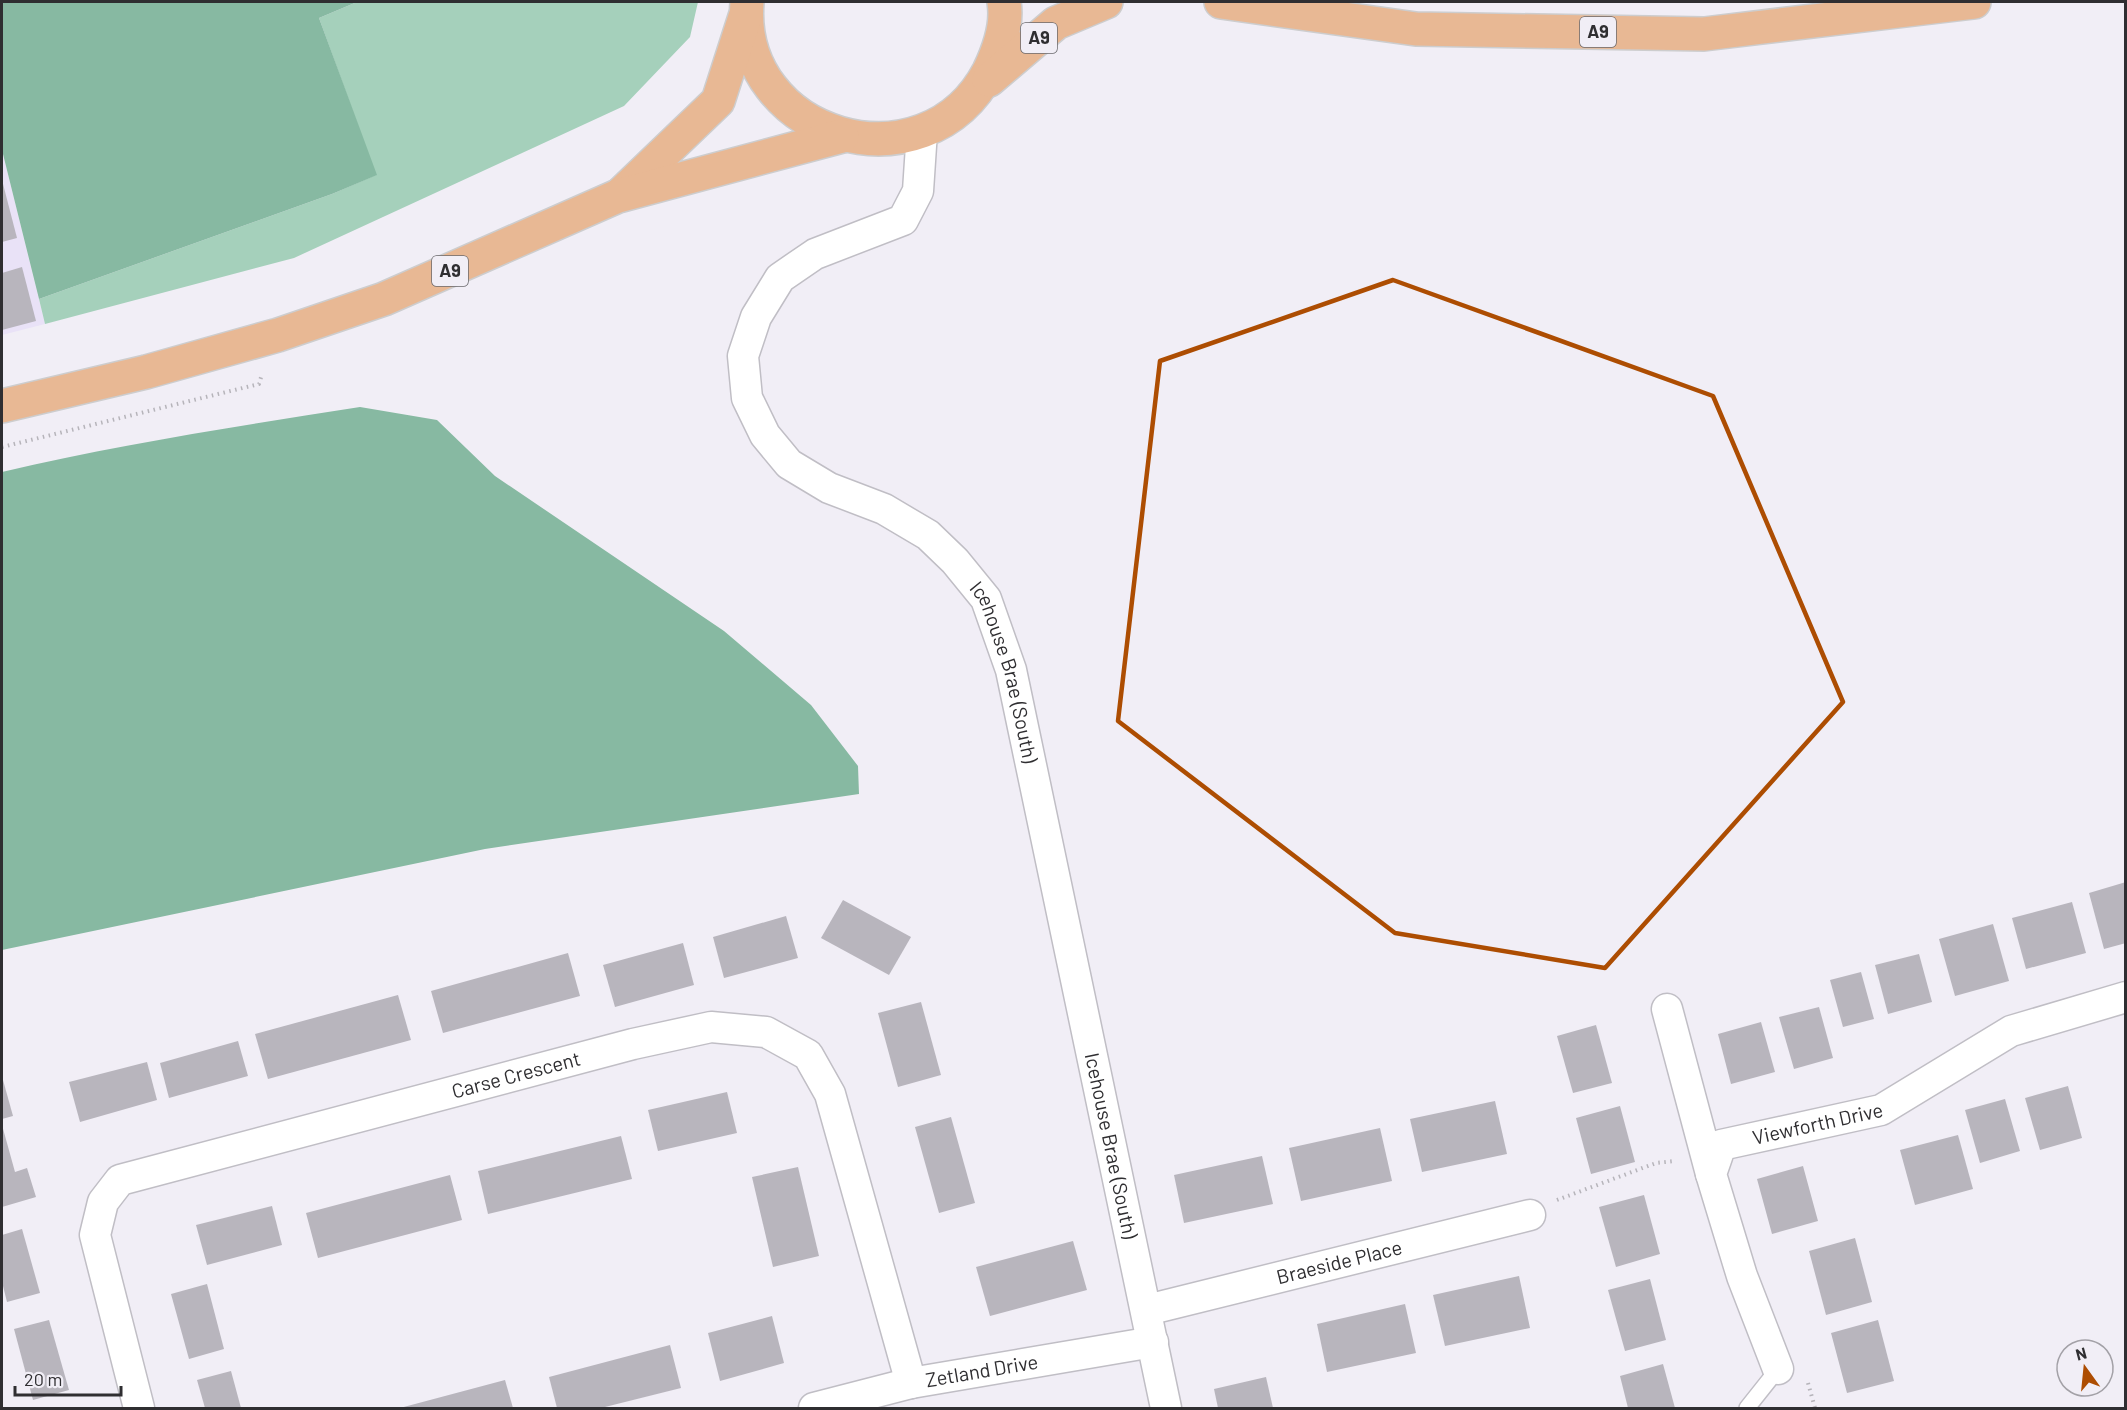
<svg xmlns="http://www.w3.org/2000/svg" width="2127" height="1410" font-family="Barlow,sans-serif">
	<rect width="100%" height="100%" fill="#f1eef6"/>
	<polygon fill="#e9e2f7" points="2,150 45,324 2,335"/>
	<polygon fill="#a5d0bb" points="357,2 698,2 690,37 624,106 294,258 45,324 39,299 332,194 376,175 319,18"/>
	<g fill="#87b9a2">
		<polygon points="2,2 357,2 319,18 377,175 332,194 39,299 2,150"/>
		<path d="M360 407 437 420 495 476 724 631 811 705 858 766 859 794 485 849 2 950V472C120 444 240 426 360 407Z"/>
	</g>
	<g fill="#b8b5bd">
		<polygon points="2,180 17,238 2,242"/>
		<polygon points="22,267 36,321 2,330 2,273"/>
		<polygon points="2126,882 2126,943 2104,949 2089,893"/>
		<polygon points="843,900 911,937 889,975 821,938"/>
		<polygon points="2072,902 2086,953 2026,969 2012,918"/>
		<polygon points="786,916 798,958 724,978 713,937"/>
		<polygon points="1993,924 2009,981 1955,996 1939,939"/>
		<polygon points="683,943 694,985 615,1007 603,965"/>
		<polygon points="568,953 580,996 443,1033 431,991"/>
		<polygon points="1919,954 1932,1002 1888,1014 1875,965"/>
		<polygon points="1861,972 1874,1019 1843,1027 1830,980"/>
		<polygon points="398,995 411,1040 268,1079 255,1034"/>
		<polygon points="921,1002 941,1075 898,1087 878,1013"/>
		<polygon points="1819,1007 1833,1058 1794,1069 1779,1017"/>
		<polygon points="1761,1022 1775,1072 1731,1084 1718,1034"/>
		<polygon points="1596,1025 1612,1083 1573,1093 1557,1036"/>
		<polygon points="238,1041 248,1076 169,1098 160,1063"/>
		<polygon points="147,1062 157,1100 80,1122 69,1082"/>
		<polygon points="3,1080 13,1116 2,1119 2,1081"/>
		<polygon points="2068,1086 2082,1138 2040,1150 2025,1098"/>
		<polygon points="727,1092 737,1133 658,1151 648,1110"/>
		<polygon points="2005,1099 2020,1151 1980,1163 1965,1110"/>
		<polygon points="1495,1101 1507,1154 1422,1172 1410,1119"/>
		<polygon points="1620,1106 1635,1162 1591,1174 1576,1118"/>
		<polygon points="951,1117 975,1203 939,1213 915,1127"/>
		<polygon points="2,1125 15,1172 27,1168 36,1197 2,1207"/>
		<polygon points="1380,1128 1392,1181 1301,1201 1289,1148"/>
		<polygon points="1958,1135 1973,1189 1915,1205 1900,1150"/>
		<polygon points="621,1136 632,1179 488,1214 478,1171"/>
		<polygon points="1262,1156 1273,1204 1184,1223 1174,1175"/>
		<polygon points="1803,1166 1818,1221 1772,1234 1757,1179"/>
		<polygon points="798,1167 819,1256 773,1267 752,1177"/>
		<polygon points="450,1175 462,1220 318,1258 306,1213"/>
		<polygon points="1644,1195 1660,1254 1616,1267 1599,1207"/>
		<polygon points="272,1206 282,1245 207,1265 196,1225"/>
		<polygon points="22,1229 40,1293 7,1302 2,1282 2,1235"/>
		<polygon points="1855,1238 1872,1302 1826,1315 1809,1251"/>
		<polygon points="1073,1241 1087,1290 990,1316 976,1267"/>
		<polygon points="1519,1276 1530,1328 1445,1346 1433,1295"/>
		<polygon points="1650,1279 1666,1340 1625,1351 1608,1290"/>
		<polygon points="207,1284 224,1349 189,1359 171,1294"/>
		<polygon points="1405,1304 1416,1353 1327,1372 1317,1324"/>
		<polygon points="772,1316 784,1363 720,1381 708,1333"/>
		<polygon points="49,1320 69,1390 33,1400 14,1329"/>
		<polygon points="1878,1320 1894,1381 1847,1393 1831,1333"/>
		<polygon points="670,1345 681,1388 601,1408 557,1408 549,1377"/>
		<polygon points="1663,1364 1675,1408 1628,1408 1620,1376"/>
		<polygon points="231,1371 241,1408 205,1408 197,1380"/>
		<polygon points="1266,1377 1273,1408 1218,1408 1214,1389"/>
		<polygon points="505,1380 513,1408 400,1408"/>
	</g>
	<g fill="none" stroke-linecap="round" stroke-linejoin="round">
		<g stroke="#c0bec5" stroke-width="18">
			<polyline id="service" points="1747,1408 1778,1369"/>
		</g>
		<g stroke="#c0bec5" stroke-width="33">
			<g id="minor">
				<path id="s1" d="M922 131 918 191 903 220 815 254 780 278 756 317 743 356 747 398 765 435 789 464 829 488 884 509 928 535 955 561 986 599 1011 670 1166 1408"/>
				<polyline points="1667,1009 1711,1174"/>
				<path id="s2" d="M1147 1310 1530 1215"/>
				<path id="s3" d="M1778 1369 1742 1276 1711 1174 1721 1145 1881 1110 2011 1031 2126 997"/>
				<path id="s4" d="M139 1408 95 1235 103 1202 120 1180 633 1044 711 1027 766 1032 808 1055 830 1094 911 1383"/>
				<path id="s5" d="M814 1408 911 1383 1153 1342"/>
			</g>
		</g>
		<g stroke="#cdcdce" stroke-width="36">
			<g id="primary">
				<path d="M747 2C736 138 925 193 989 71 999 50 1008 25 1004 2"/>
				<polyline points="1221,2 1416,29 1704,34 1974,2"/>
				<polyline points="989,80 1056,23 1106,2"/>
				<polyline points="620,195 718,101 745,17"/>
				<polyline points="2,406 146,372 278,335 384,299 618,196 842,136"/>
			</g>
		</g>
		<g stroke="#b6b4ba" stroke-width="4" stroke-dasharray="1.5 4.5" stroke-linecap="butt">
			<polyline points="2,447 259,384 262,374"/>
			<polyline points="1557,1200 1656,1163 1675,1161"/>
			<polyline points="1808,1383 1815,1408"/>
		</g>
		<use href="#service" stroke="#fff" stroke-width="15"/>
		<use href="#minor" stroke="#fff" stroke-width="30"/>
		<use href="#primary" stroke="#e8b894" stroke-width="33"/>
	</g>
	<path fill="none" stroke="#ad4d02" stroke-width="4.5" stroke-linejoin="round" d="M1393 280 1713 396 1843 702 1605 968 1395 933 1118 721 1160 361Z"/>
	<g text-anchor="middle" stroke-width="5" stroke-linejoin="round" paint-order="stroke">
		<g fill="#f1eef6" stroke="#69686c" stroke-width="1.5">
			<rect x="1580" y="17" width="36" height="30" rx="4.5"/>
			<rect x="1021" y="23" width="36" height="30" rx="4.5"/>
			<rect x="432" y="256" width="36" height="30" rx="4.5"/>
		</g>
		<g font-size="18" font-weight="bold" fill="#2f2e31">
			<text x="1598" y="38">A9</text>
			<text x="1039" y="44">A9</text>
			<text x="450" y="277">A9</text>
		</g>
		<g font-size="20" fill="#2f2e31" stroke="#f1eef6">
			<text dy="7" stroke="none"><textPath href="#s1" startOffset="756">Icehouse Brae (South)</textPath></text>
			<text dy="7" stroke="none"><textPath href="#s4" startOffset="650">Carse Crescent</textPath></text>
			<text dy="7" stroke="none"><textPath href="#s3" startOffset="336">Viewforth Drive</textPath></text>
			<text dy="7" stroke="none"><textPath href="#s1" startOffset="1242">Icehouse Brae (South)</textPath></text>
			<text dy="7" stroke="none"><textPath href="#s2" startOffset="198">Braeside Place</textPath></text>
			<text dy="7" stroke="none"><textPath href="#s5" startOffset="172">Zetland Drive</textPath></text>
		</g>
	</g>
	<rect width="2127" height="1410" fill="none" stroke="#2f2e31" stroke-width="6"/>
	<g transform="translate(2085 1368) rotate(345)"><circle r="28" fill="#f1eef6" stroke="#a3a1a7" stroke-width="1.5"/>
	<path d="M0-4.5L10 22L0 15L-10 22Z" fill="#ad4d02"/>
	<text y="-9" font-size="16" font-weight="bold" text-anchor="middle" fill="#2f2e31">N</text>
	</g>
	<path d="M15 1386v9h106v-9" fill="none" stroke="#2f2e31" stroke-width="3"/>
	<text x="24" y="1386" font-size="18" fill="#2f2e31" stroke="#f1eef6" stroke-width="4.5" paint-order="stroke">20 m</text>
</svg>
